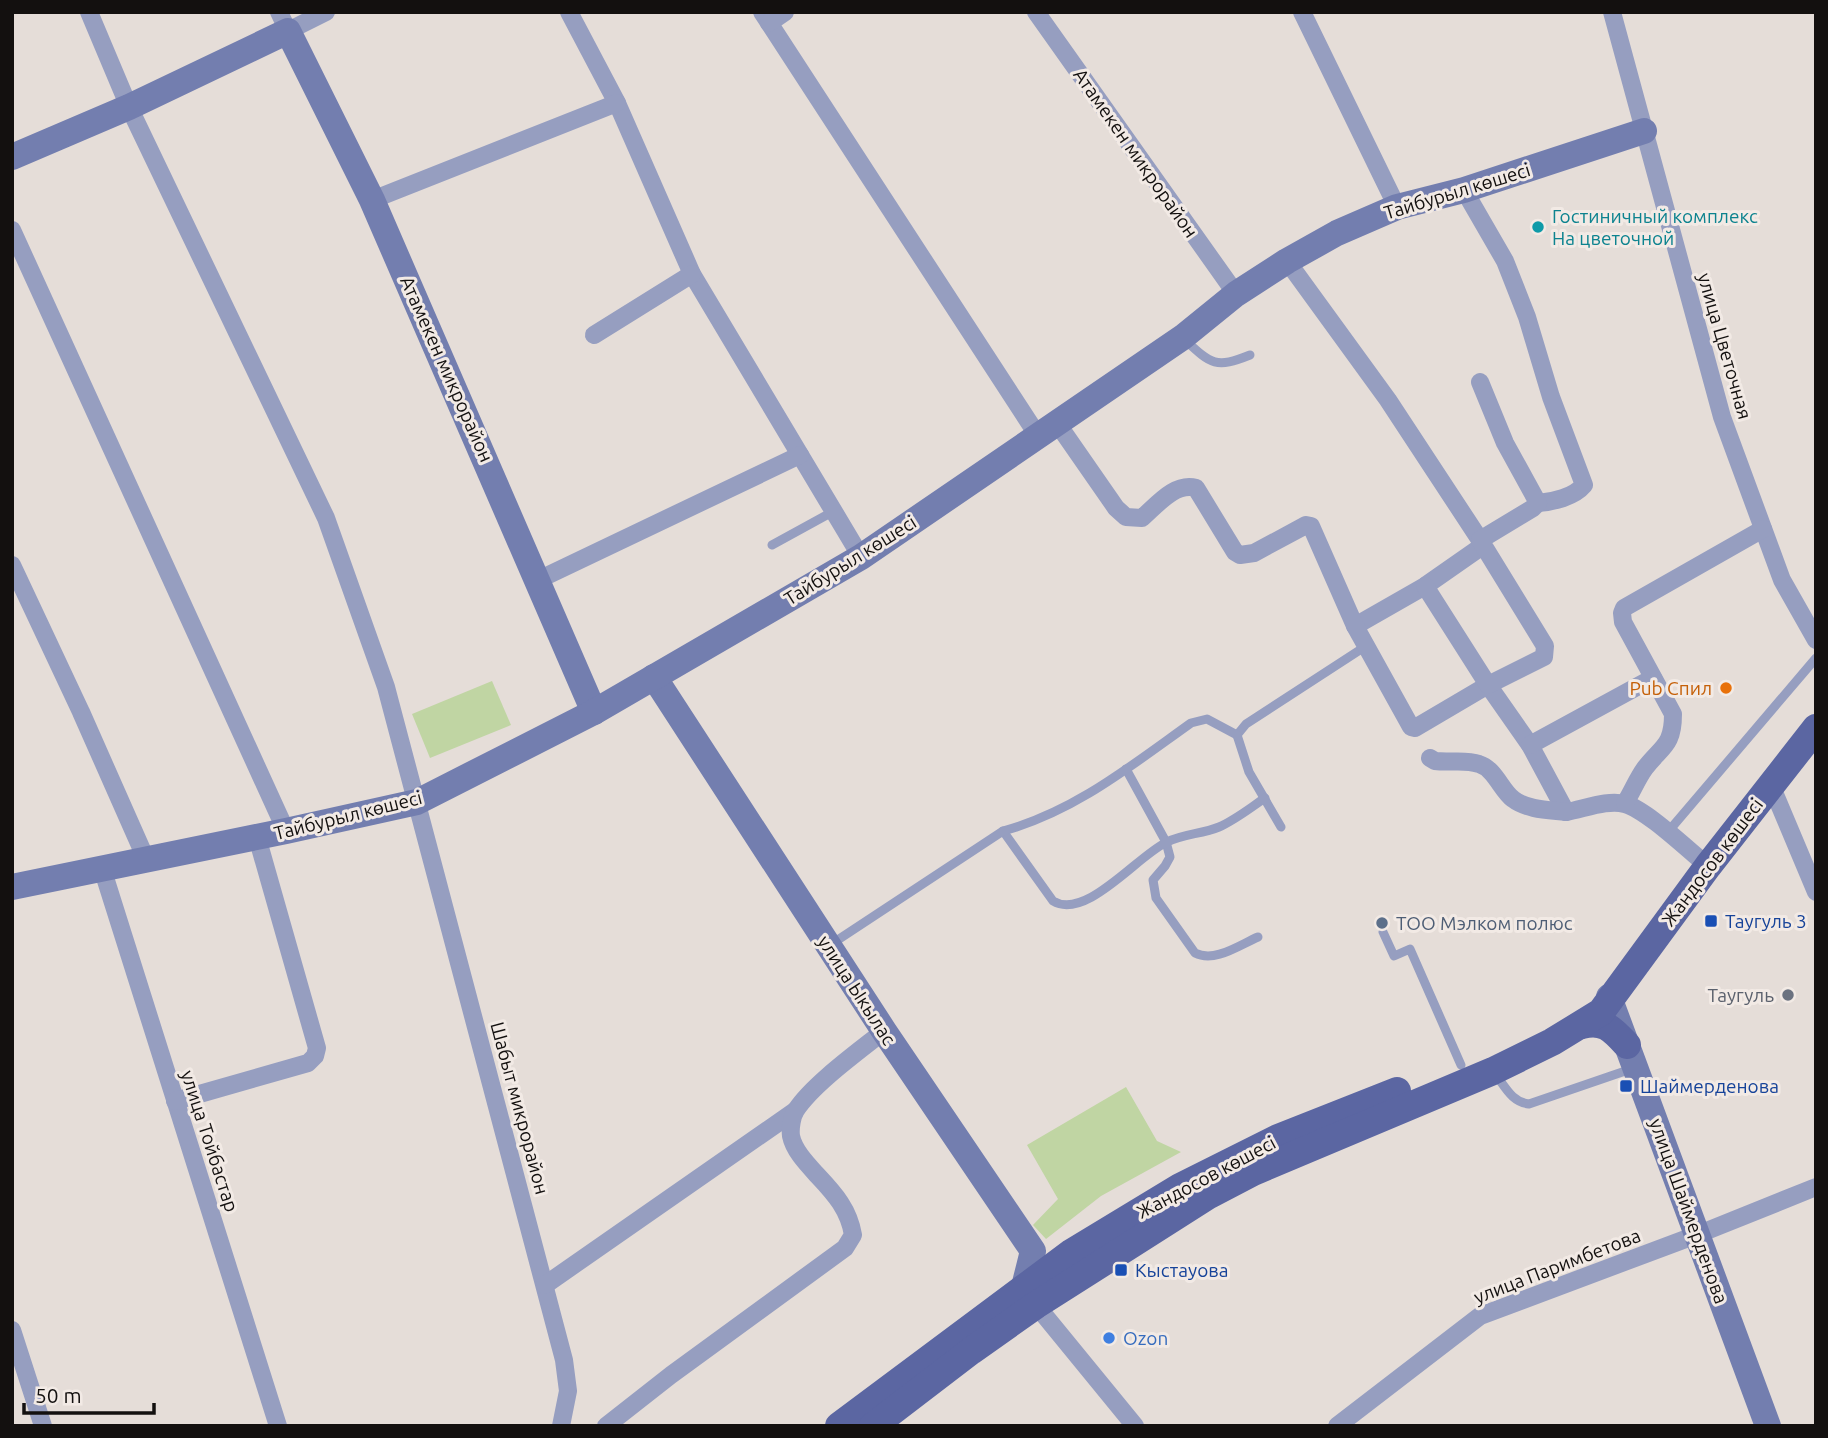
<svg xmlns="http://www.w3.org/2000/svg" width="1828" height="1438" font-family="Ubuntu,sans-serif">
	<rect width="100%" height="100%" fill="#e5ddd8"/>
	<g fill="#c0d5a3">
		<polygon points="492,681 511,725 430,758 412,714"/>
		<polygon points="1126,1087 1157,1141 1181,1152 1101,1196 1046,1239 1033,1225 1058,1199 1027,1145"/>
	</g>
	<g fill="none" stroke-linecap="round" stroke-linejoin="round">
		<g stroke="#969ec0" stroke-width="9">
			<path d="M1184 339C1211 364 1215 369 1250 355"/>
			<polyline points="772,545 834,511"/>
			<path d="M1126 769 1166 842 1170 857 1165 866 1153 880 1156 898 1195 953C1215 963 1239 945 1258 937"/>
			<polyline points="1281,827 1249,772 1237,735 1246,724 1366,646"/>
			<path d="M1003 831 1053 901C1086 921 1138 855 1167 842 1183 834 1202 834 1219 827 1235 820 1250 808 1265 798"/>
			<polyline points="1667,833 1816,658"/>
			<polyline points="1383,932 1394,956 1410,949 1461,1065"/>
			<path d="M830 945 1003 831C1074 812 1132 765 1191 723L1207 719 1237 735"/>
			<path d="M1496 1075C1506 1088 1512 1102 1529 1104L1634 1068"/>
		</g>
		<g stroke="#969ec0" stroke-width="18">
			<polyline points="89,12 129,107 326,518 386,687 564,1360 568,1391 561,1426"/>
			<polyline points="279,12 288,31 326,12"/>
			<polyline points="569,12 617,103 692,274 861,557"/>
			<polyline points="762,12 1038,436"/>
			<polyline points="1036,12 1236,294"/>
			<polyline points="1302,12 1397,207"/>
			<polyline points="1612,12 1722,417 1782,580 1816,640"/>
			<polyline points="769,23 785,12"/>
			<path d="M1464 190 1505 261 1527 317 1551 397 1584 485C1574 497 1553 502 1538 503"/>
			<polyline points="372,200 617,103"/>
			<polyline points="12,230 286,831"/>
			<polyline points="1287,261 1388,400 1480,540 1481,546 1478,549 1425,586 1355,626"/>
			<polyline points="594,335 692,274"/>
			<path d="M1057 423 1116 508 1126 517 1142 518C1157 505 1175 482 1196 488L1235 552 1240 555 1254 553 1306 525 1311 526 1355 626 1411 727 1415 728 1488 685 1530 745 1566 812C1584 809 1608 799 1625 804 1647 810 1689 851 1708 866"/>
			<polyline points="12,565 81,712 146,859"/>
			<polyline points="538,580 800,455"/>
			<polyline points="1425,586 1488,685 1544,657 1545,646 1480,540 1533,508 1538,503 1505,443 1480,382"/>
			<polyline points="1530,745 1653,678"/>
			<path d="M1430 758 1435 761C1450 763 1465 759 1479 764 1495 769 1501 790 1513 799 1527 810 1550 810 1566 812"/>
			<polyline points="1771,785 1816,892"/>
			<path d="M1625 803C1632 792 1637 779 1645 768 1662 746 1673 746 1673 714L1623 622 1622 613 1624 608 1763 529"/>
			<polyline points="102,868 278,1426"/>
			<polyline points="175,1101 308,1063 315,1056 317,1048 257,837"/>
			<polyline points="545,1285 795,1111"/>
			<polyline points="1036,1305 1135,1426"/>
			<polyline points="12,1330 43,1426"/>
			<path d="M606 1426 671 1375 845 1248 853 1235C849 1210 835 1194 818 1176 808 1165 794 1151 791 1136 790 1128 792 1116 796 1110 813 1084 859 1051 884 1031"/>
			<polyline points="1337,1426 1480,1316 1699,1234 1816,1187"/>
		</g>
		<g stroke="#737eaf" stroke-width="26">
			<polyline points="12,157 129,107 288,31 372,200 594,712"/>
			<polyline points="654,677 884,1031 1033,1251 1024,1287 1033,1300"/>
			<polyline points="12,887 286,831 417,802 594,712 861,557 1183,337 1236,294 1287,261 1337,233 1397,207 1464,190 1644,131"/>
			<polyline points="1609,997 1768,1426"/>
		</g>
		<g stroke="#5b66a2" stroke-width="28">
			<path d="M1582 1025C1604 1019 1613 1030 1627 1045"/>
			<polyline points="839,1426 1071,1253 1180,1187 1278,1138 1397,1091"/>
			<polyline points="873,1426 971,1351 1036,1305 1209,1195 1253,1172 1493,1071 1552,1042 1601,1012 1708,866 1816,728"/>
		</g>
	</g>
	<circle fill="#0f9aa8" stroke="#f2eae5" stroke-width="2.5" cx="1538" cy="227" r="7"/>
	<circle fill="#e8710a" stroke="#f2eae5" stroke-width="2.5" cx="1726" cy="688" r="7"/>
	<g fill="#1a4fb4" stroke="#f2eae5" stroke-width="2.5">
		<rect x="1704" y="914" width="14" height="14" rx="3.5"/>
		<rect x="1619" y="1079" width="14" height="14" rx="3.5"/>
		<rect x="1114" y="1263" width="14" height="14" rx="3.5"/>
	</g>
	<circle fill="#5c6f8a" stroke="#f2eae5" stroke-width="2.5" cx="1382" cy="923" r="7"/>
	<circle fill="#6b7280" stroke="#f2eae5" stroke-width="2.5" cx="1788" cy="995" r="7"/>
	<circle fill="#3f7fe0" stroke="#f2eae5" stroke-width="2.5" cx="1109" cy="1338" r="7"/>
	<g text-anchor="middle" stroke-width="6" stroke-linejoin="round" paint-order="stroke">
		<g font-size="19" fill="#13100f" stroke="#f2eae5">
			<text transform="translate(1136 153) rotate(55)" y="7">Атамекен микрорайон</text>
			<text transform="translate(1457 191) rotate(-17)" y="7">Тайбурыл көшесі</text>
			<text transform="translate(1725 346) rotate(74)" y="7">улица Цветочная</text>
			<text transform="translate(447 369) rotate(66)" y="7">Атамекен микрорайон</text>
			<text transform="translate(850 560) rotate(-32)" y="7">Тайбурыл көшесі</text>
			<text transform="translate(348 815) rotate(-14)" y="7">Тайбурыл көшесі</text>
			<text transform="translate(1712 862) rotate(-53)" y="7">Жандосов көшесі</text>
			<text transform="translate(857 990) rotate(57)" y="7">улица Ыкылас</text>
			<text transform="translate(520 1108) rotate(75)" y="7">Шабыт микрорайон</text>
			<text transform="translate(210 1141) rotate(72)" y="7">улица Тойбастар</text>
			<text transform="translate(1206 1177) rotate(-28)" y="7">Жандосов көшесі</text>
			<text transform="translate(1689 1211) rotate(70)" y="7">улица Шаймерденова</text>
			<text transform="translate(1557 1266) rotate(-21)" y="7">улица Паримбетова</text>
		</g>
		<g font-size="19" fill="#0d838f" stroke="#f2eae5" text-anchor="start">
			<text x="1552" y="223">Гостиничный комплекс<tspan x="1552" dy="22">На цветочной</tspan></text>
		</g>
		<g font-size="19" fill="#c56008" stroke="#f2eae5" text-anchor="end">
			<text x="1712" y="695">Pub Спил</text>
		</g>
		<g font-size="19" fill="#164399" stroke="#f2eae5" text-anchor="start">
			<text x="1725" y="928">Таугуль 3</text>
			<text x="1640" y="1093">Шаймерденова</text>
			<text x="1135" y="1277">Кыстауова</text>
		</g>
		<g font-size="19" fill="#4e5e75" stroke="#f2eae5" text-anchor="start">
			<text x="1396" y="930">ТОО Мэлком полюс</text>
		</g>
		<g font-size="19" fill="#5b616d" stroke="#f2eae5" text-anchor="end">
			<text x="1774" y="1002">Таугуль</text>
		</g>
		<g font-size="19" fill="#366cbe" stroke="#f2eae5" text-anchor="start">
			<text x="1123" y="1345">Ozon</text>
		</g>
	</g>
	<rect width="1828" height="1438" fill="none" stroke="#13100f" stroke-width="28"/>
	<path d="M24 1403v10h130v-10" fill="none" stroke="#13100f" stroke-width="3.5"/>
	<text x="35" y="1403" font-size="21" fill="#13100f" stroke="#f2eae5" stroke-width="5" paint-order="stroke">50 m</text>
</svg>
